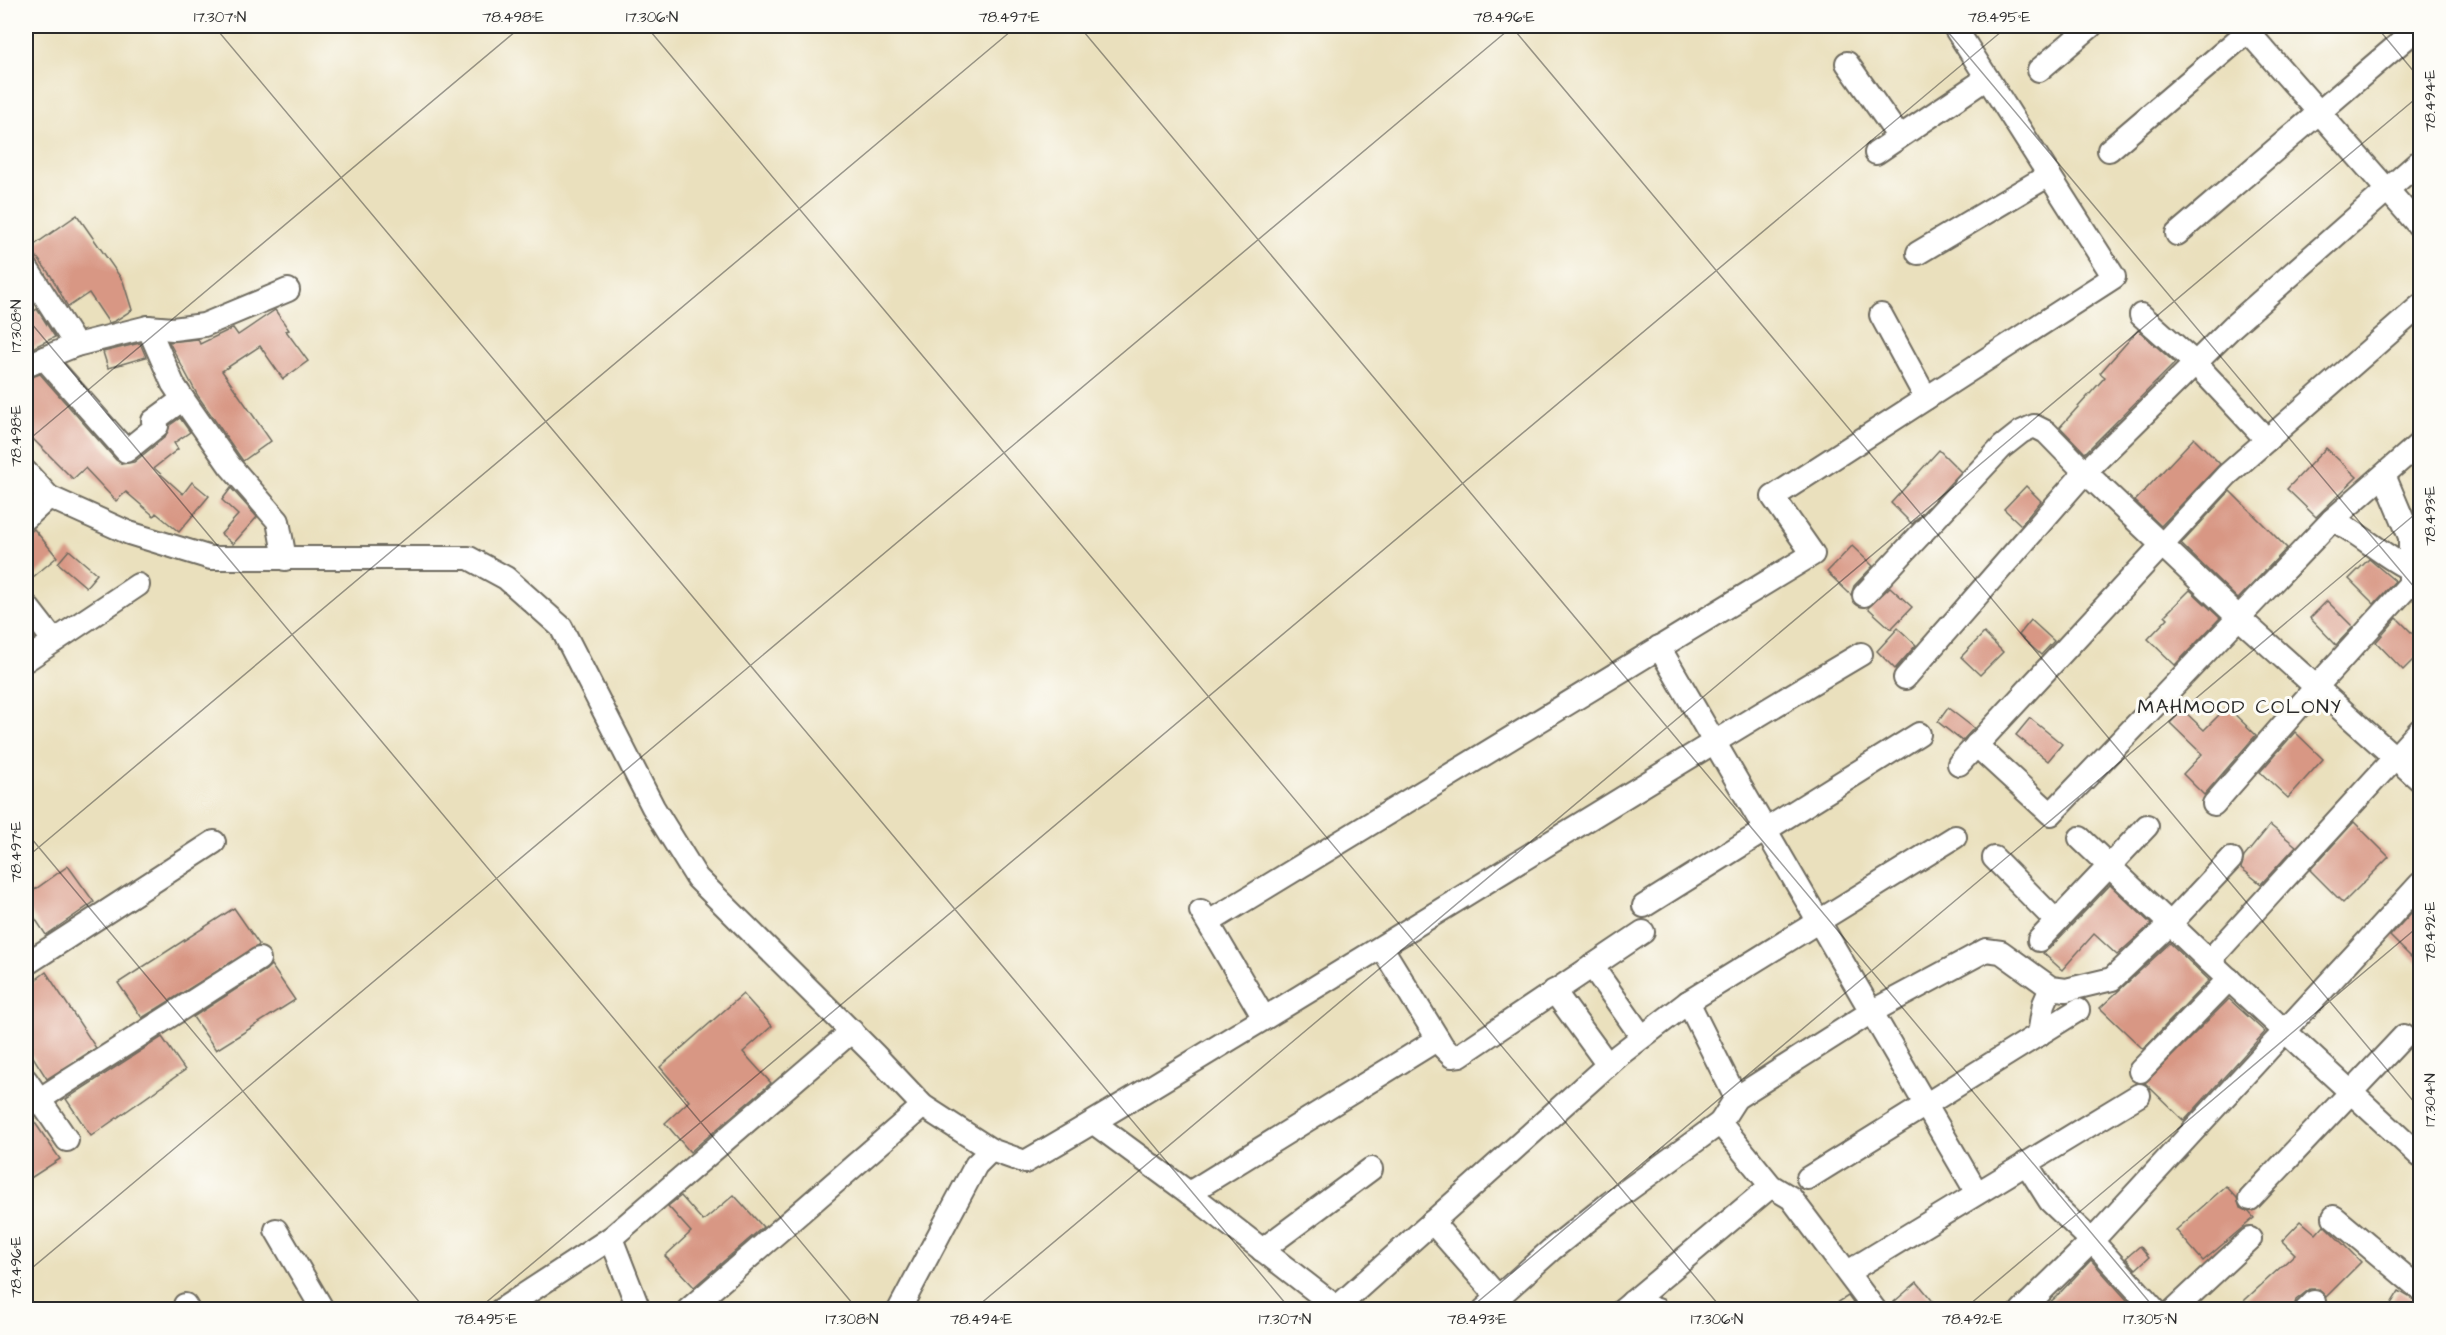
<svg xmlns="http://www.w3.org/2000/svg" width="2446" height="1335" font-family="'Architects Daughter',sans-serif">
	<rect width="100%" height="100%" fill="#fdfcf7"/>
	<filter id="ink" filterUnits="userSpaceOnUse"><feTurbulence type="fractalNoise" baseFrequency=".0167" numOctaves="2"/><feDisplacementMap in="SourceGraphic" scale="12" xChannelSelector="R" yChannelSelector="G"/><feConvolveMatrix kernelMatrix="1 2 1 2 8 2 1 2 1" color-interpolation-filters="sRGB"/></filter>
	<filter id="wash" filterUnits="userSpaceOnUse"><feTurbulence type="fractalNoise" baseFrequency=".008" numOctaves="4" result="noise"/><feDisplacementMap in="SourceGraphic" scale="24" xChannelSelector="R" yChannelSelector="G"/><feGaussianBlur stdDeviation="1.35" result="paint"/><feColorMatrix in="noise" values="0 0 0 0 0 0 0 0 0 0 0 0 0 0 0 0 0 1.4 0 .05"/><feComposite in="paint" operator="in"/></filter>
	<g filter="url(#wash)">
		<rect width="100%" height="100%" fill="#eae0bd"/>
		<g id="blocks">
			<g fill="#d89784">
				<polygon points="77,215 123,281 132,310 115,321 109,323 89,293 68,307 51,276 30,248"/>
				<polygon points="37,309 55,337 26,351 26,316"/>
				<polygon points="275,310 289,330 286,331 308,361 283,379 260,346 222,371 271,441 243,461 198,396 169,342 198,339 200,344 233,328 238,335"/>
				<polygon points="2138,330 2175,363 2085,453 2060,427 2105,377 2100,373"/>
				<polygon points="140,343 146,357 108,368 103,352"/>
				<polygon points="40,374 116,460 122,464 134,462 165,437 170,425 180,418 190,432 174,443 178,449 154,468 183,494 192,482 209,496 179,532 156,513 154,516 126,492 116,501 85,468 73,479 26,432 26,379"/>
				<polygon points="2194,438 2220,464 2161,526 2135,501"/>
				<polygon points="2326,448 2357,477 2316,517 2287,489"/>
				<polygon points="1939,450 1961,472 1912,524 1891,503"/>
				<polygon points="2026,486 2041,501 2021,525 2004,509"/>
				<polygon points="231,488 257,517 233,544 221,534 238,515 222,500"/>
				<polygon points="2230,491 2287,548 2238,599 2181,544"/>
				<polygon points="34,529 57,557 26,583 26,536"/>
				<polygon points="1852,546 1873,566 1854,586 1851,595 1827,572"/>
				<polygon points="69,550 97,574 86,587 58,563"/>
				<polygon points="2369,559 2395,581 2374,604 2349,579"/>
				<polygon points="1890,587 1912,607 1891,629 1868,608"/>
				<polygon points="2190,590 2220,618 2175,665 2148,639 2168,618 2165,615"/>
				<polygon points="2327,601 2353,627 2336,645 2310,618"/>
				<polygon points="2397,618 2421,642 2421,652 2403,670 2376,642"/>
				<polygon points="2031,620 2054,641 2041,655 2019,635"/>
				<polygon points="1898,628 1916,645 1895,669 1877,651"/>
				<polygon points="1984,633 2003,652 1980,675 1961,657"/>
				<polygon points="2227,707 2256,735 2204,795 2183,774 2202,754 2170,723 2183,710 2204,730"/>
				<polygon points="1948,708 1974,728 1962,741 1938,722"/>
				<polygon points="2030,718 2062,744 2048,761 2016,735"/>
				<polygon points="2295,732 2323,759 2288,798 2260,772"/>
				<polygon points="2354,822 2389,857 2343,903 2310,870"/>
				<polygon points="2270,825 2296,846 2261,884 2241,868 2244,857"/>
				<polygon points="68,866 94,902 46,935 26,905 26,896"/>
				<polygon points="2110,885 2151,924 2117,955 2094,934 2062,970 2043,953 2049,949"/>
				<polygon points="234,908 259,944 258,946 142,1018 118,983"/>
				<polygon points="2412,912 2421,920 2421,967 2390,936"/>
				<polygon points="2170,943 2209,980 2143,1049 2100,1008"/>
				<polygon points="271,965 295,1000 216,1050 193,1017 266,970"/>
				<polygon points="46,972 96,1048 47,1079 26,1046 26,987"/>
				<polygon points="743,994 772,1026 743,1052 771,1083 690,1152 665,1123 689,1101 660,1067"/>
				<polygon points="2229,999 2265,1032 2184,1121 2145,1083"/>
				<polygon points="162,1037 185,1070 91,1136 66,1099"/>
				<polygon points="33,1120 60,1159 26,1181 26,1121"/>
				<polygon points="2226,1186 2237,1198 2240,1208 2249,1212 2254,1218 2203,1261 2176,1230"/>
				<polygon points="734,1195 763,1227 694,1287 665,1256 691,1232 668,1206 681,1196 703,1221"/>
				<polygon points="2301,1221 2316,1234 2324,1225 2361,1262 2326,1297 2318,1289 2310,1289 2296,1300 2293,1310 2234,1310 2295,1254 2282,1241"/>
				<polygon points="2140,1246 2149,1257 2136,1269 2126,1258"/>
				<polygon points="2091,1260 2136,1310 2042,1310 2057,1296"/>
				<polygon points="1917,1282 1940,1310 1888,1310 1888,1307"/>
				<polygon points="2399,1291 2421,1304 2421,1310 2387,1310"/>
				<polygon points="1848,1296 1858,1310 1826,1310"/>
			</g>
		</g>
	</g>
	<g filter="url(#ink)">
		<use href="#blocks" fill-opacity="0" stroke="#6e6a5e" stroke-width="1.5"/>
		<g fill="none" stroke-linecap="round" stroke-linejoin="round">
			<g stroke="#6e6a5e" stroke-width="26">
				<g id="street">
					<polyline points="2243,26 2420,227"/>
					<polyline points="1847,63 1899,137"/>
					<polyline points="2039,70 2091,26"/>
					<polyline points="2109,150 2254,26"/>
					<polyline points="1876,153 1987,78"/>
					<polyline points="2420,161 2233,326 2085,472 2239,618 2420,780"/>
					<polyline points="2177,234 2420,26"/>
					<polyline points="1918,253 2049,175"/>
					<polyline points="26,267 76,345"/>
					<polyline points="1881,315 1926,398"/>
					<polyline points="2141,315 2195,363 2267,440"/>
					<polyline points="148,327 173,329 204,325 288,290"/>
					<polyline points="44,358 76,345 148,327 173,384 183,399 230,466 278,521 285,559"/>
					<polyline points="26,366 44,358 126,451 157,426 153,421 183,399"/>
					<path d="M26 472 49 497 129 533 211 558H469L506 578 561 627 653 807 697 878 874 1054 923 1106 991 1150 1025 1162C1106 1116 1185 1066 1265 1018 1464 897 1661 772 1861 654"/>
					<polyline points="2384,475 2410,537 2410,584"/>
					<polyline points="26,518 49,497"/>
					<path d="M2332 520C2361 533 2382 556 2410 569"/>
					<polyline points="1864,595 2002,447 2021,432 2034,426 2046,432 2085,472 1905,678"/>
					<polyline points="26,605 54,641"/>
					<polyline points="1659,647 1977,1193"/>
					<polyline points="26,660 138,585"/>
					<polyline points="1976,745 2051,814 2332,520 2420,443"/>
					<polyline points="1959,764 2227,475 2420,306"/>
					<polyline points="2214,804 2317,686 2410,584 2420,578"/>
					<polyline points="2080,838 2209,961 2420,1156"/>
					<polyline points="1994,858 2056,921"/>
					<polyline points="1644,906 1919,734"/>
					<polyline points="1201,911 1264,1018"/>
					<polyline points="1209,922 1813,554 1773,497 2114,277 1954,26"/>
					<polyline points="2039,940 2147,826"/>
					<polyline points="1382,948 1443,1047 1452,1056 1460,1055 1643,932"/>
					<polyline points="2209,961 2420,730"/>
					<polyline points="26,964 214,842"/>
					<polyline points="1592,966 1642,1037"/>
					<polyline points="1554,991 1608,1065"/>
					<polyline points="1688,1002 1736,1098"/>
					<polyline points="2039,1035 2044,1004 2051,988"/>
					<polyline points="2140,1071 2229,979"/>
					<polyline points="26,1080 67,1140"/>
					<polyline points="26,1108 259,959"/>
					<polyline points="1094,1123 1189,1193 1340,1310"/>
					<polyline points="1720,1123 1736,1098 1871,1012 1986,950 2001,952 2051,988 2066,990 2112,979 2170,924 2231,859"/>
					<polyline points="2026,1163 2050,1201 2092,1241 2420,884"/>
					<polyline points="1808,1178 2078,1010"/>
					<polyline points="1189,1193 1438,1039"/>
					<polyline points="2250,1199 2404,1036"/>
					<polyline points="2334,1217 2420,1289"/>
					<polyline points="1432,1222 1498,1297"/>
					<polyline points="276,1230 323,1310"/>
					<polyline points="611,1238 639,1310"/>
					<polyline points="1262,1250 1371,1169"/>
					<polyline points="1848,1272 2139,1095"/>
					<polyline points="1632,1302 1657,1310"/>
					<polyline points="185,1305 188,1310"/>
					<polyline points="501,1310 611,1238 852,1031"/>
					<polyline points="688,1310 923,1106"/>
					<polyline points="899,1310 976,1165 991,1150"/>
					<polyline points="1334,1310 1619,1055 1688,1002 1955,837"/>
					<polyline points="1484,1310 1551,1250 1610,1203 1720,1123 1771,1186"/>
					<polyline points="1623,1310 1771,1186 1791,1198 1875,1310"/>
					<polyline points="2022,1310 2092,1241 2155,1310"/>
					<polyline points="2174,1310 2250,1239"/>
					<polyline points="2306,1310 2314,1302"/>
				</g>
			</g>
			<use href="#street" stroke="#fff" stroke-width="22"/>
		</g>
	</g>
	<path fill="none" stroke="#2b2b2b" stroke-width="1.5" stroke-opacity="0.45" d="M214 26 1291 1310M646 26 1723 1310M1079 26 2156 1310M1511 26 2420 1109M1943 26 2420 594M2376 26 2420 79M26 27 27 26M26 317 858 1310M26 442 522 26M26 832 426 1310M26 858 1017 26M26 1273 1513 26M477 1310 2008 26M973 1310 2420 95M1468 1310 2420 510M1963 1310 2420 925"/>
	<g text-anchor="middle" stroke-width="6" stroke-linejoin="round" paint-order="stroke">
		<g font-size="20" letter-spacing="1.5" fill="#2b2b2b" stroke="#fdfcf7">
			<text x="2240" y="713">MAHMOOD COLONY</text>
		</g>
	</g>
	<rect width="2446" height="1335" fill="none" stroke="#fdfcf7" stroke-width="66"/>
	<rect x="33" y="33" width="2380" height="1269" fill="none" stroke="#2b2b2b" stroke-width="2"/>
	<g font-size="15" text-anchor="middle" fill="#2b2b2b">
		<text x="220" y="22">17.307°N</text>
		<text x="513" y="22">78.498°E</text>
		<text x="652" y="22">17.306°N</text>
		<text x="1009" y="22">78.497°E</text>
		<text x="1504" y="22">78.496°E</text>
		<text x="1999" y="22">78.495°E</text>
		<text transform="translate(2430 101) rotate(-90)" y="5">78.494°E</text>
		<text transform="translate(16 326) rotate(-90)" y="5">17.308°N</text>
		<text transform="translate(16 436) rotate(-90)" y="5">78.498°E</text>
		<text transform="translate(2430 516) rotate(-90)" y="5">78.493°E</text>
		<text transform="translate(16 852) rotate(-90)" y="5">78.497°E</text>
		<text transform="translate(2430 932) rotate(-90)" y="5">78.492°E</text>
		<text transform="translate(2430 1100) rotate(-90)" y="5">17.304°N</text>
		<text transform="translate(16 1267) rotate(-90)" y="5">78.496°E</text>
		<text x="486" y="1324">78.495°E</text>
		<text x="852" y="1324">17.308°N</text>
		<text x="981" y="1324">78.494°E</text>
		<text x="1285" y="1324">17.307°N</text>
		<text x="1477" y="1324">78.493°E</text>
		<text x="1717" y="1324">17.306°N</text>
		<text x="1972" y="1324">78.492°E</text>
		<text x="2150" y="1324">17.305°N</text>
	</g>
</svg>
